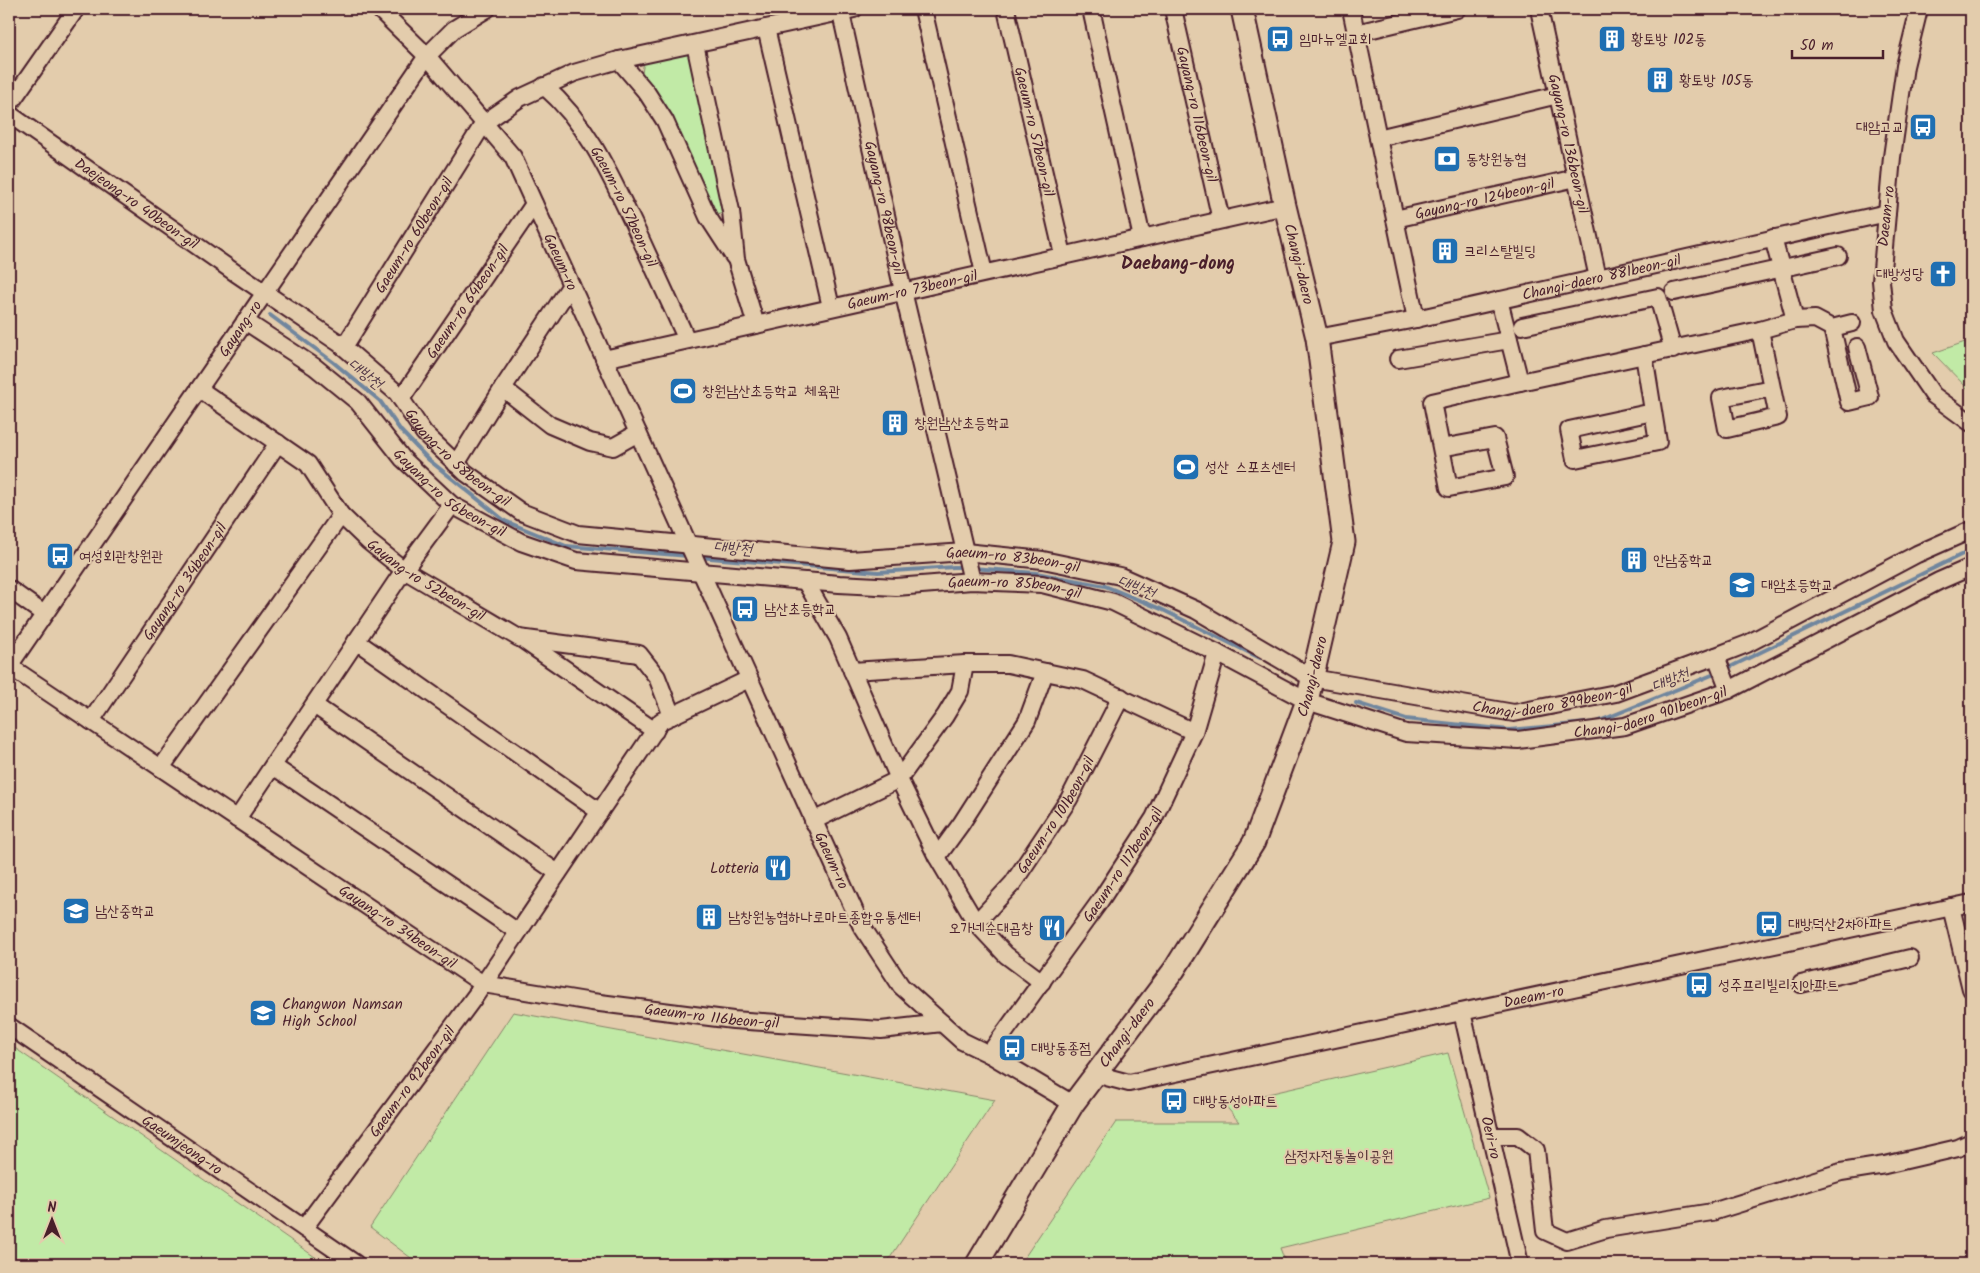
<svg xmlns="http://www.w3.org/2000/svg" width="1980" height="1273" font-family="Kalam,'Poor Story',sans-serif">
	<rect width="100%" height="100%" fill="#e3ccac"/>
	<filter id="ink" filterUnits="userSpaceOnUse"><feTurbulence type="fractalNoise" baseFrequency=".02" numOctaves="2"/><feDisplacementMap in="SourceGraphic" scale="10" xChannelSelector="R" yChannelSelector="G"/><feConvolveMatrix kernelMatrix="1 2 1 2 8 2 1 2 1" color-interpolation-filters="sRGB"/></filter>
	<g filter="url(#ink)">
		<g fill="#c1eaa6" stroke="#868468">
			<polygon points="695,44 731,211 708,217 640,85 645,55"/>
			<polygon points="1971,340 1971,392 1933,353"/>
			<polygon points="513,1012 995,1100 886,1264 419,1264 370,1227"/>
			<polygon points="9,1044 325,1264 9,1264"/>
			<polygon points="1448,1053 1489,1198 1280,1248 1286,1264 1020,1264 1116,1122 1239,1122 1224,1104"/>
		</g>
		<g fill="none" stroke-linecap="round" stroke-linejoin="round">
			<g stroke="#70869e" stroke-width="4">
				<polyline points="270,315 333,362 380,401 401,431 429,460 505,521 566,546 689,556"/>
				<polyline points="698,557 878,572 954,567 965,567"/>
				<polyline points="972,568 1036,573 1105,586 1161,609 1260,658"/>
				<polyline points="1726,669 1971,550"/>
				<polyline points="1356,703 1406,719 1509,730 1597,722 1717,673"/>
			</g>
			<g stroke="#4a1f2b" stroke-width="20">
				<g id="minor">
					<path id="s1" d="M379 9 427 56 513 157 861 925 901 986 962 1041 989 1054 1073 1104"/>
					<path id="s2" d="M840 9 903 291 972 581"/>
					<polyline points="923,9 984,273"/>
					<path id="s3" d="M1006 9 1063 255"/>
					<polyline points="1091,9 1142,238"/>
					<path id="s4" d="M1173 9 1221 220"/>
					<polyline points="1351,9 1416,319"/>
					<path id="s5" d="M1539 9 1598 278"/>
					<polyline points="1919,9 1905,66 1892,157 1881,281 1884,310 1896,341 1933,395 1971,423"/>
					<polyline points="766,28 831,307"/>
					<polyline points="1356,33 1457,9"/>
					<polyline points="695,44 731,211 736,259 756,325"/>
					<polyline points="619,60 647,93 665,121 708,217 734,257"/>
					<path id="s6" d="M544 86C589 125 611 177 636 229 653 266 670 303 687 340"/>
					<polyline points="9,105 76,9"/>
					<path id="s7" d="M9 114 237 274 339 343 397 393 424 433 466 473 521 512 578 534 850 560 965 552 1043 560 1120 576 1196 610 1312 678 1514 713 1616 693 1716 656 1747 644 1917 554 1971 530"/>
					<polyline points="1378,138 1558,95"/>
					<path id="s8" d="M1395 219 1576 178"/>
					<polyline points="1773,238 1795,320"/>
					<polyline points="1674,292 1838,256"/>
					<path id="s9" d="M245 321 315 367 358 402 403 459 452 505 521 542 576 561 839 584 896 587 972 581 1042 584 1113 602 1217 653 1307 701 1406 733 1518 740 1625 726 1729 690 1939 581 1971 567"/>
					<polyline points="1522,326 1658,297 1673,350"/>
					<polyline points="1832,328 1849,402 1870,397 1857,347"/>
					<polyline points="1760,330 1778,417 1727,429 1721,398 1772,388"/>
					<path id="s10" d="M1317 338 1416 319 1887 213"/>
					<path id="s11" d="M344 347 484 123 520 98 574 73 619 60 854 9"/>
					<polyline points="1644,355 1658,442 1575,459 1569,430 1653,412"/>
					<path id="s12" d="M604 359 1285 206"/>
					<polyline points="1398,359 1509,340"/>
					<polyline points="1520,382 1760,330 1795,320 1815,319 1832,328 1852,323"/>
					<polyline points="503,388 550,425 590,442 613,447 638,433"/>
					<path id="s13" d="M199 389 308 464 341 515 369 542 404 570 519 638 639 654 657 677 672 716"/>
					<path id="s14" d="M401 399 534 204"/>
					<polyline points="1441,448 1495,438 1505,477 1449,488 1432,402 1520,382 1499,300"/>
					<polyline points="456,464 503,388 571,285"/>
					<polyline points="805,581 838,638 899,779 937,857 976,923 1006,955 1042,982"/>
					<polyline points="9,589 44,614"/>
					<polyline points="523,640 655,731"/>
					<polyline points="356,641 600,812"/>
					<polyline points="1716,656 1729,690"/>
					<path id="s15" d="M9 666 483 984 592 1002 733 1020 881 1030 942 1023"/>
					<path id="s16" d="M9 666 427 56 454 29 487 9"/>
					<polyline points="852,671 965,664"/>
					<polyline points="314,705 558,873"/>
					<path id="s17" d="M91 721 278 443"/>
					<polyline points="273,766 518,932"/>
					<polyline points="161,768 341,515"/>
					<polyline points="237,819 404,570 452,505"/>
					<polyline points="813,821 899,779 945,716 960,691 965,664 1008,664 1083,680 1194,732"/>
					<polyline points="937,857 961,824 1027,721 1045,672"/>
					<polyline points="1951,907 1971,989"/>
					<path id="s18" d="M976 923 1013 883 1069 799 1121 697"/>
					<polyline points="1801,984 1910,958"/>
					<path id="s19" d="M1462 1012 1520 1264"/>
					<path id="s20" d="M9 1026 356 1264"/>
					<path id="s21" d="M989 1054 1100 901 1154 818 1194 732 1217 653"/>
					<path id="s22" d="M1095 1074 1129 1083 1971 903"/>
					<polyline points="1490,1136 1518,1136 1536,1150 1545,1231 1567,1241 1606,1229 1712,1212 1841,1172 1885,1165 1958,1148 1971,1142"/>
					<path id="s23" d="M304 1228 476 995 661 721 749 679"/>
				</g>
			</g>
			<g stroke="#4a1f2b" stroke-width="25">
				<g id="major">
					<path id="s24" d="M977 1264 1073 1104 1174 970 1254 842 1307 701 1344 542 1317 338 1285 206 1242 9"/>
				</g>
			</g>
			<use href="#minor" stroke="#e3ccac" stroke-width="16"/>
			<use href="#major" stroke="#e3ccac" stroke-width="21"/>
		</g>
	</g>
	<defs>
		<g id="bus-square" transform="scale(1.4375)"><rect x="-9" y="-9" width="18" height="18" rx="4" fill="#1f6fb2" stroke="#e3ccac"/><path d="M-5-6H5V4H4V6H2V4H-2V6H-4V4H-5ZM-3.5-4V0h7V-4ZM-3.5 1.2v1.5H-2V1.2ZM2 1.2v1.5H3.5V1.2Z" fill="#fff"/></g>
		<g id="building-square" transform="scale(1.4375)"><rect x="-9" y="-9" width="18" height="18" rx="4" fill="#1f6fb2" stroke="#e3ccac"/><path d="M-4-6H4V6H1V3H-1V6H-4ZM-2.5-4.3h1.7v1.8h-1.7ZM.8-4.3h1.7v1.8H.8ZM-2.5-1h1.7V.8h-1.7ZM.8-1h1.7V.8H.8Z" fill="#fff"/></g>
		<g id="bank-square" transform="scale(1.4375)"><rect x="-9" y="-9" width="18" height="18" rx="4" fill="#1f6fb2" stroke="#e3ccac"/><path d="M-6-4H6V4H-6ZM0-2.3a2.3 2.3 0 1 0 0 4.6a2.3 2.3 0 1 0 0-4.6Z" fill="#fff"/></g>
		<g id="church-square" transform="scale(1.4375)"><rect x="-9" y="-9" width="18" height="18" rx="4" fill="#1f6fb2" stroke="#e3ccac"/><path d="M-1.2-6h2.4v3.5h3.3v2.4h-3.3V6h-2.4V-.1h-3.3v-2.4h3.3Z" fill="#fff"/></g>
		<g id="stadium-square" transform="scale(1.4375)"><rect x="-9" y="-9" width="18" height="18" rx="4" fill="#1f6fb2" stroke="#e3ccac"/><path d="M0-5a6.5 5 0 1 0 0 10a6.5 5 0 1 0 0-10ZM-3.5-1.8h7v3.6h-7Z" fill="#fff"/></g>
		<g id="school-square" transform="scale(1.4375)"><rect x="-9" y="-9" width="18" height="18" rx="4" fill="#1f6fb2" stroke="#e3ccac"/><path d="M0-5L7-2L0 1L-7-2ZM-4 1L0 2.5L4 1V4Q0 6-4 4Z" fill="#fff"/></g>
		<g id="restaurant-square" transform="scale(1.4375)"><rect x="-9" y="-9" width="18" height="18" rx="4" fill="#1f6fb2" stroke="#e3ccac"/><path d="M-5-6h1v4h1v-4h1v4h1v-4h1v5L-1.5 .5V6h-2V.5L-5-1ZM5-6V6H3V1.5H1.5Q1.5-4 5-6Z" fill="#fff"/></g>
	</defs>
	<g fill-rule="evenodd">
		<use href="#bus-square" x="1280" y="39"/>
		<use href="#building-square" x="1612" y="39"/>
		<use href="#building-square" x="1660" y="80"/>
		<use href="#bus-square" x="1923" y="127"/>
		<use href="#bank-square" x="1447" y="159"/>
		<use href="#building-square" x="1445" y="251"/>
		<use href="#church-square" x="1943" y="274"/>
		<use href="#stadium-square" x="683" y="391"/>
		<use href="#building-square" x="895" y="423"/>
		<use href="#stadium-square" x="1186" y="467"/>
		<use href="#bus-square" x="60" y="556"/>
		<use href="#building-square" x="1634" y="560"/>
		<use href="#school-square" x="1742" y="585"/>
		<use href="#bus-square" x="745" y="609"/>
		<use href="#restaurant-square" x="778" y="868"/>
		<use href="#school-square" x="76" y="911"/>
		<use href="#building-square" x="709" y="917"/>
		<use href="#bus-square" x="1769" y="924"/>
		<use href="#restaurant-square" x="1052" y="928"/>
		<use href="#bus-square" x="1699" y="985"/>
		<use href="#school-square" x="263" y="1013"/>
		<use href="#bus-square" x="1012" y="1048"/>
		<use href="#bus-square" x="1174" y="1101"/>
	</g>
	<g text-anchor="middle" stroke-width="4" stroke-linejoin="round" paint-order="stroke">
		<g font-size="15" fill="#4a1f2b" stroke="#e3ccac" text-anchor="start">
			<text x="1299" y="44">임마뉴엘교회</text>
			<text x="1631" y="44">황토방 102동</text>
			<text x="1679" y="85">황토방 105동</text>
			<text x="1904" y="132" text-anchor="end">대암고교</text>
			<text x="1466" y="164">동창원농협</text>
			<text x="1464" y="256">크리스탈빌딩</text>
			<text x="1924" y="279" text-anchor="end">대방성당</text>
			<text x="702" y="396">창원남산초등학교 체육관</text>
			<text x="914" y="428">창원남산초등학교</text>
			<text x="1205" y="472">성산 스포츠센터</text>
			<text x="79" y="561">여성회관창원관</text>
			<text x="1653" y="565">안남중학교</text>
			<text x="1761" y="590">대암초등학교</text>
			<text x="764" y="614">남산초등학교</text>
			<text x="759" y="873" text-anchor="end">Lotteria</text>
			<text x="95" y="916">남산중학교</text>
			<text x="728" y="922">남창원농협하나로마트종합유통센터</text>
			<text x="1788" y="929">대방덕산2차아파트</text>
			<text x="1033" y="933" text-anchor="end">오가네순대곱창</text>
			<text x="1718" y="990">성주프리빌리지아파트</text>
			<text x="282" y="1009">Changwon Namsan<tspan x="282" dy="17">High School</tspan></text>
			<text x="1031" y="1053">대방동종점</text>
			<text x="1193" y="1106">대방동성아파트</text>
		</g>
		<g font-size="15" fill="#4a1f2b" stroke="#e3ccac">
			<text dy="5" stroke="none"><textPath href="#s4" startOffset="108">Gayang-ro 116beon-gil</textPath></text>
			<text dy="5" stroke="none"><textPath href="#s3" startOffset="126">Gaeum-ro 57beon-gil</textPath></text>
			<text dy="5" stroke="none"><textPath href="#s5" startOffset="138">Gayang-ro 136beon-gil</textPath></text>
			<text dy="5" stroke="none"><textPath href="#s8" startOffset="92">Gayang-ro 124beon-gil</textPath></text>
			<text dy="5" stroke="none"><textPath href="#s7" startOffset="156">Daejeong-ro 40beon-gil</textPath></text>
			<text dy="5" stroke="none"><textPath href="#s6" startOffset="146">Gaeum-ro 57beon-gil</textPath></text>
			<text dy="5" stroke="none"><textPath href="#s2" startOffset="204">Gayang-ro 98beon-gil</textPath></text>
			<text transform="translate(1886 216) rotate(-84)" y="5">Daeam-ro</text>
			<text dy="5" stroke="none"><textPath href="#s11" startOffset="132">Gaeum-ro 60beon-gil</textPath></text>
			<text dy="5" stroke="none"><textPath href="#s1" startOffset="315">Gaeum-ro</textPath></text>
			<text transform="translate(1299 264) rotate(76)" y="5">Changi-daero</text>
			<text dy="5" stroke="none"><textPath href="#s10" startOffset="291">Changi-daero 881beon-gil</textPath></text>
			<text dy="5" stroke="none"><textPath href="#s12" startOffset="316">Gaeum-ro 73beon-gil</textPath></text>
			<text dy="5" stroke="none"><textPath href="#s14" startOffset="118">Gaeum-ro 64beon-gil</textPath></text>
			<text dy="5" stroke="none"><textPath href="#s16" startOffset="409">Gayang-ro</textPath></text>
			<text dy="5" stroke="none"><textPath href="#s7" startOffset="568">Gayang-ro 58beon-gil</textPath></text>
			<text dy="5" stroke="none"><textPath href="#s9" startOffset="270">Gayang-ro 56beon-gil</textPath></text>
			<text dy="5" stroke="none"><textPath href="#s7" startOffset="1150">Gaeum-ro 83beon-gil</textPath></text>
			<text dy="5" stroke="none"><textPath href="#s13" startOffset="301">Gayang-ro 52beon-gil</textPath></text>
			<text dy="5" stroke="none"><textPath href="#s17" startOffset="168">Gayang-ro 34beon-gil</textPath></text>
			<text dy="5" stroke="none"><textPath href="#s9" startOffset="856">Gaeum-ro 85beon-gil</textPath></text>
			<text dy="5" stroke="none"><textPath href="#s24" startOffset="681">Changi-daero</textPath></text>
			<text dy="5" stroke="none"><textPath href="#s7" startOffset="1721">Changi-daero 899beon-gil</textPath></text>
			<text dy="5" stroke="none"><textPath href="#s9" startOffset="1526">Changi-daero 901beon-gil</textPath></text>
			<text dy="5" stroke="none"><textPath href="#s18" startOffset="135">Gaeum-ro 101beon-gil</textPath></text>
			<text dy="5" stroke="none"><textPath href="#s1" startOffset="972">Gaeum-ro</textPath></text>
			<text dy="5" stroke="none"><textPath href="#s21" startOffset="232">Gaeum-ro 117beon-gil</textPath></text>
			<text dy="5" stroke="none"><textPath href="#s15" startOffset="468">Gayang-ro 34beon-gil</textPath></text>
			<text dy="5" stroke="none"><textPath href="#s22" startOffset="449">Daeam-ro</textPath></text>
			<text dy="5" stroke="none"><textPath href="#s15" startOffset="802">Gaeum-ro 116beon-gil</textPath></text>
			<text dy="5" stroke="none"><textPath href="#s24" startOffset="276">Changi-daero</textPath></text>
			<text dy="5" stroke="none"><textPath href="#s23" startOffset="182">Gaeum-ro 92beon-gil</textPath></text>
			<text dy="5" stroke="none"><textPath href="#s19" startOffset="129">Oeri-ro</textPath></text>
			<text dy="5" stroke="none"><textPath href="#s20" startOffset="210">Gaeumjeong-ro</textPath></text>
		</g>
		<g font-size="15" fill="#563337" stroke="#e3ccac">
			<text x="1339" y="1161">삼정자전통놀이공원</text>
		</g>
		<g font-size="16" font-style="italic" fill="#543948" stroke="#e3ccac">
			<text transform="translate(366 373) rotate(38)" y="6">대방천</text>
			<text transform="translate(733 547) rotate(5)" y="6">대방천</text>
			<text transform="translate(1137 586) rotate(22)" y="6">대방천</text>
			<text transform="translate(1670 679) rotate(-22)" y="6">대방천</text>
		</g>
		<g font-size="18" font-weight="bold" fill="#4a1f2b" stroke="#e3ccac">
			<text x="1178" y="269">Daebang-dong</text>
		</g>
	</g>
	<rect width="1980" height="1273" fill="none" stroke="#e3ccac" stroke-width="30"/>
	<rect x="15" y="15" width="1950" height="1243" fill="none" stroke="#4a1f2b" stroke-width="2" filter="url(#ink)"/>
	<g transform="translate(52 1220)" stroke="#e3ccac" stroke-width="4" paint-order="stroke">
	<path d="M0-4L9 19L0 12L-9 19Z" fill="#4a1f2b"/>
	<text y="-8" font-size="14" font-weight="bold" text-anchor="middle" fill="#4a1f2b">N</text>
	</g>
	<path d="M1792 50v8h91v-8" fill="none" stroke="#4a1f2b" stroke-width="2.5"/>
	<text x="1800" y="50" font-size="15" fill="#4a1f2b" stroke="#e3ccac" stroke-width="4" paint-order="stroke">50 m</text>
</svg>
